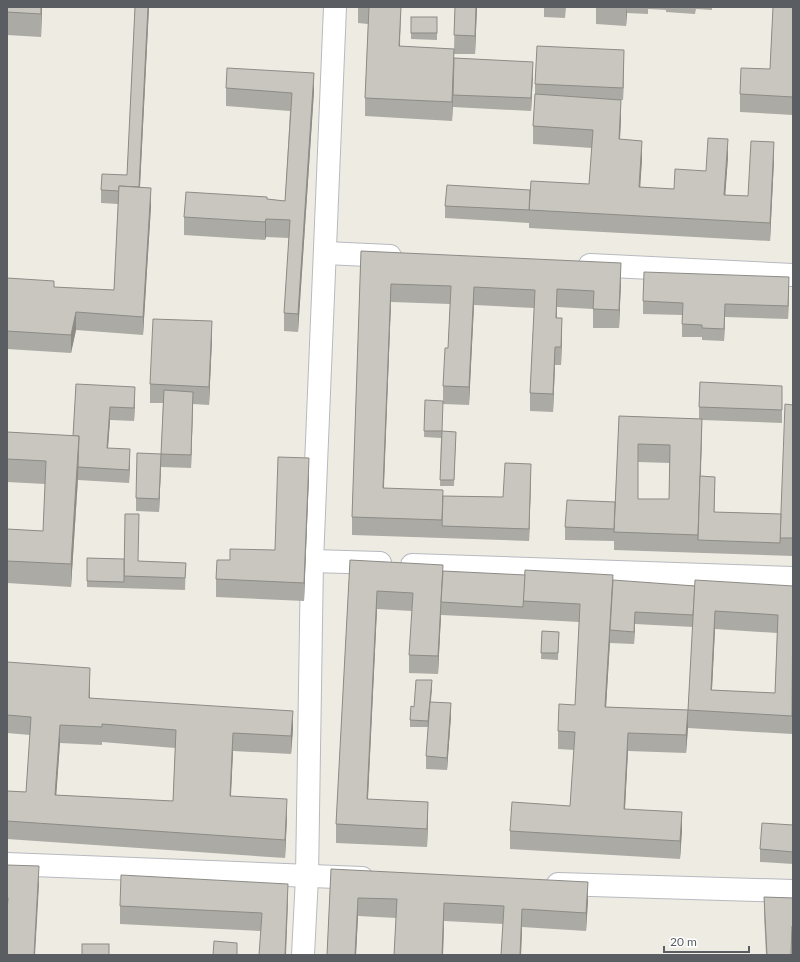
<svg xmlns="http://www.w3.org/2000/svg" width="800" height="962" font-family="Lato,sans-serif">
	<rect width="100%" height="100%" fill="#eeece2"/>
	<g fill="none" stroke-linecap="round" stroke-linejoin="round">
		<g stroke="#b7b9bf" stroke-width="24">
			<g id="street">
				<polyline points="325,253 390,256"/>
				<polyline points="590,265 793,275"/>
				<polyline points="312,561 380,563"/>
				<polyline points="412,565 793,578"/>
				<polyline points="7,864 362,878"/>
				<polyline points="558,884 793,891"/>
				<polyline points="303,955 307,877 312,561 335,7"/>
			</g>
		</g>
		<use href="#street" stroke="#fff" stroke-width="22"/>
	</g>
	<g fill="#acaaa4" fill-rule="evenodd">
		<polygon points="7,7 42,7 41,37 7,35"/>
		<polygon points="135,7 154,7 149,7 140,187 151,206 143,335 76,330 71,353 7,349 7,278 54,287 114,290 118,204 101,203 101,190 127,175"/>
		<polygon points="358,7 401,7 400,46 454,49 455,7 477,7 475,54 454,54 454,58 533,74 531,111 453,107 453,105 452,121 365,116 365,98 368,24 358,23"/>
		<polygon points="544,7 566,7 565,18 544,17"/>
		<polygon points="596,7 712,7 712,10 696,9 695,14 666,12 666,10 648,9 648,14 627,13 626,26 596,24"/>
		<polygon points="768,7 793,7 793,115 740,112 740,94 770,69 773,7"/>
		<polygon points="411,17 437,17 437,40 411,39"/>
		<polygon points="624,62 623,100 621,100 621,118 620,139 642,159 640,187 674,189 706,171 728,157 725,195 748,196 774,160 770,241 529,228 529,223 445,218 445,206 530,190 589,184 592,148 533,144 533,126 535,94 535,84"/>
		<polygon points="226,88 314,91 298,332 284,331 284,313 289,238 266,237 265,240 184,235 184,217 267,199 285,201 290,111 226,106"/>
		<polygon points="361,251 621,281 619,328 593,328 593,309 557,307 557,318 562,336 561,365 555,365 553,412 530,411 530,393 534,308 474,305 469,405 443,404 443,386 448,348 450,304 391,302 384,488 443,496 503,497 531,477 529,541 352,535 352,517"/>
		<polygon points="789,289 788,319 725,317 724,341 702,340 702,337 682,337 682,315 643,314 643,301"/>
		<polygon points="212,339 209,405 193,404 191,468 161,467 159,512 136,511 136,498 161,454 163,403 150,403 150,384"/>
		<polygon points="76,384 135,400 134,421 110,420 108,448 130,462 129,483 78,480 78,478 71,587 7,583 7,529 43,531 45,484 7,482 7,432 73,436"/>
		<path d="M782 398V423L702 420 701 476 715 489 714 512 781 514 793 405V556L614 550V541L565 540V527L615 502 619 416 699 419V407ZM638 462 670 463 669 499H638Z"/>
		<polygon points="425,400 442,431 456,432 454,486 440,486 441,438 424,437"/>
		<polygon points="309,476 304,601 216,597 216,579 230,560 275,550"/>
		<polygon points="87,558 138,561 186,563 185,590 87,587"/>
		<path d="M350 560 443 571 695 586H793L792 734 688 728 686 753 628 751 625 809 682 830 680 859 510 849V831L570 806 574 750 558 749V731L575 705 579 622 523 619 441 615 438 674 409 673V655L412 611 377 609 368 799 428 820 427 847 336 843V824ZM635 624 693 627 688 710 606 707 610 641V643L634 644ZM715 629 777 633 775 693 712 690Z"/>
		<polygon points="542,631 559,632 558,660 541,659"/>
		<path d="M7 662 90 686V698L293 729 291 754 233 751 231 796 287 817 285 858 7 839V791L26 792 30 735 7 733ZM102 742 175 748 173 801 56 795 60 743 102 745Z"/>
		<polygon points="432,687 431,702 451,716 447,770 426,769 426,756 428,727 410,727 410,720"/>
		<polygon points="793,825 793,864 760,862 760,849"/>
		<polygon points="331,869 588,900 586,931 522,927 521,955 501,955 503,924 444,921 443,955 394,955 396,918 358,916 356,955 327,955"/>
		<polygon points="764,897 793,898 793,944 792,944 792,955 766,955 764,915"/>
		<polygon points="288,902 261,931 120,924 120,906"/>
	</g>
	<g fill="#8c8b86">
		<polygon points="41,7 42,7 41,37"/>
		<polygon points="148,7 149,7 139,205 139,192"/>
		<polygon points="401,7 399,64 399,46"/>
		<polygon points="476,7 477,7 475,54 475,36"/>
		<polygon points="626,7 627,13 626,26"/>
		<polygon points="454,49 454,67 452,121 452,102"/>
		<polygon points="624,50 624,62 623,100 623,88"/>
		<polygon points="533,62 533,74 531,111 531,98"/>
		<polygon points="314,73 314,91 298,332 298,314"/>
		<polygon points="621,100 621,118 619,157 619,139"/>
		<polygon points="728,139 728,157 724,213 724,195"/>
		<polygon points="642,141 642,159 639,205 639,187"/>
		<polygon points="774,142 774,160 770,241 770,223"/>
		<polygon points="151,188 151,206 143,335 143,317"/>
		<polygon points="266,219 266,237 265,240 265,222"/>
		<polygon points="621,263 621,281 619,328 619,310"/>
		<polygon points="789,277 789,289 788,319 788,306"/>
		<polygon points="391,284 391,302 383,506 383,488"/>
		<polygon points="474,287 474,305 469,405 469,387"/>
		<polygon points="557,289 557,307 556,336 556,318"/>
		<polygon points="725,304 725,317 724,341 724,329"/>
		<polygon points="76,312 76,330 71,353 71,335"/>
		<polygon points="562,318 562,336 561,365 561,347"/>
		<polygon points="212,321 212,339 209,405 209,387"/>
		<polygon points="555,347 555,365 553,412 553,394"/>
		<polygon points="135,387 135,400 134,421 134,408"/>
		<polygon points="193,392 193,404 191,468 191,455"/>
		<polygon points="110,407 110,420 107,461 107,448"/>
		<polygon points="702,419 702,437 698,540"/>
		<polygon points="79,436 78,478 71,587 71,564"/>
		<polygon points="130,449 130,462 129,483 129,470"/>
		<polygon points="161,454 161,467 159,512 159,499"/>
		<polygon points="309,458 309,476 304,601 304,583"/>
		<polygon points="531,464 531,477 529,541 529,529"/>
		<polygon points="715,477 715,489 714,524 714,512"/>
		<polygon points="443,565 441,602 441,615 438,674 438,656"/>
		<polygon points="613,575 613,593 610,630 610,641 605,725 605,707"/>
		<polygon points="377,591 377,609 367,817 367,799"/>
		<polygon points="715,611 715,629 711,708 711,690"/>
		<polygon points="635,612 635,624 634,644 634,632"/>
		<polygon points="90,668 90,686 89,716 89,698"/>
		<polygon points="432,680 432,687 428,727"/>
		<polygon points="451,703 451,716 447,770 447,758"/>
		<polygon points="793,703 793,721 792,734 792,716"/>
		<polygon points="688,710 688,728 686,753 686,735"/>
		<polygon points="293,711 293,729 291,754 291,736"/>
		<polygon points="60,725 60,743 55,813 55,795"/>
		<polygon points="233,733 233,751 230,814 230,796"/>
		<polygon points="628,733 628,751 624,827 624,809"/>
		<polygon points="287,799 287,817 285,858 285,840"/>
		<polygon points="428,802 428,820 427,847 427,829"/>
		<polygon points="682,812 682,830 680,859 680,841"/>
		<polygon points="39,866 39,885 35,955 34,955"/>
		<polygon points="588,882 588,900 586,931 586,913"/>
		<polygon points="288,884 288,902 286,955 285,955"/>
		<polygon points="358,898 358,916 356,955 355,955"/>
		<polygon points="444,903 444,921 443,955 442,955"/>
		<polygon points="522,909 522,927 521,955 520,955"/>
	</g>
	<g fill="#c8c6bf" stroke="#8c8b86" fill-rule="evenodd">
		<polygon points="7,7 41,7 41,14 7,12"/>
		<polygon points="135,7 148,7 139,187 119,186 119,191 101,190 102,174 127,175"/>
		<polygon points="369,7 401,7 399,46 454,49 452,102 365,98"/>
		<polygon points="455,7 476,7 475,36 454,35"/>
		<polygon points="773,7 793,7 793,97 740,94 741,68 770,69"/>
		<rect x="411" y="17" width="26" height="16"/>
		<polygon points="537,46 624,50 623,88 535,84"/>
		<polygon points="454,58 533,62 531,98 453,95"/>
		<polygon points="227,68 314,73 298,314 284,313 290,220 266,219 265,222 184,217 186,192 267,197 267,199 285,201 292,93 226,88"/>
		<polygon points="535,94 621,100 619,139 642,141 639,187 674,189 675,169 706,171 708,138 728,139 724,195 748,196 751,141 774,142 770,223 529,210 531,181 589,184 593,130 533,126"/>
		<polygon points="447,185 530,190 529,210 445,206"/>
		<polygon points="119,186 151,188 143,317 76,312 71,335 7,331 7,278 54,281 54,287 114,290"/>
		<polygon points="361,251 621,263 619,310 593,309 594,291 557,289 556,318 562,318 561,347 555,347 553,394 530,393 535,290 474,287 469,387 443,386 445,348 448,348 451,286 391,284 383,488 443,490 442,520 352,517"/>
		<polygon points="644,272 789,277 788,306 725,304 724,329 702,328 702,325 682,324 683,303 643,301"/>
		<polygon points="153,319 212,321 209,387 150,384"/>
		<polygon points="700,382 782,386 782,410 699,407"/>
		<polygon points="76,384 135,387 134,408 110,407 107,448 130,449 129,470 78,467 79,436 73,436"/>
		<polygon points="164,390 193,392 191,455 161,454 159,499 136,498 137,453 161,454"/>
		<polygon points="425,400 443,401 442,431 424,431"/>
		<polygon points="785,404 793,405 793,538 780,538"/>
		<path d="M619 416 702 419 698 535 614 532ZM638 444 670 445 669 499H638Z"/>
		<polygon points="442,431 456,432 454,480 440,480"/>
		<polygon points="7,432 79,436 71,564 7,561 7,529 43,531 46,461 7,459"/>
		<polygon points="278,457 309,458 304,583 216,579 217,560 230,560 230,549 275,550"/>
		<polygon points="505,463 531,464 529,529 442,526 443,496 503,497"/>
		<polygon points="700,476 715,477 714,512 781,514 780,543 698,540"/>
		<polygon points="567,500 615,502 614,529 565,527"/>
		<polygon points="125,514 139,514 138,561 186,563 185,578 124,576"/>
		<polygon points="87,558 124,559 124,582 87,581"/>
		<polygon points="350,560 443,565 438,656 409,655 413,593 377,591 367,799 428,802 427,829 336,824"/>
		<polygon points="525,570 613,575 605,707 688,710 686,735 628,733 624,809 682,812 680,841 510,831 512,802 570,806 575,732 558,731 559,704 575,705 580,604 523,601"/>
		<polygon points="443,571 525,575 523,607 441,602"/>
		<polygon points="613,580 695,586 693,615 635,612 634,632 610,630"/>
		<path d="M695 580 793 586 792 716 688 710ZM715 611 778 615 775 693 711 690Z"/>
		<polygon points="542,631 559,632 558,653 541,653"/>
		<path d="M7 662 90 668 89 698 293 711 291 736 233 733 230 796 287 799 285 840 7 821V791L26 792 31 717 7 715ZM102 724 176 730 173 801 55 795 60 725 102 727Z"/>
		<polygon points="416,680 432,680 428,721 410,720 411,706 414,707"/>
		<polygon points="430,702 451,703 447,758 426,756"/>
		<polygon points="762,823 793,825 793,852 760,849"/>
		<polygon points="7,865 39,866 34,955 7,955 7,912 8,898 7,898"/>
		<polygon points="331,869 588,882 586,913 522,909 520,955 501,955 504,906 444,903 442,955 394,955 397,899 358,898 355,955 327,955"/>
		<polygon points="121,875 288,884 285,955 259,955 262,913 120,906"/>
		<polygon points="764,897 793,898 793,926 792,926 791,955 767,955"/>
		<polygon points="214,941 237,943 237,955 213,955"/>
		<rect x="82" y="944" width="27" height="11"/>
	</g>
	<rect width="800" height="962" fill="none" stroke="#5a5e63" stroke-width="16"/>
	<path d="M664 946v6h85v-6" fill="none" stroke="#5a5e63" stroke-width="2"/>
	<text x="670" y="946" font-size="12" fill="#5a5e63" stroke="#ffffff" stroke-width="3" paint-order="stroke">20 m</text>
</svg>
